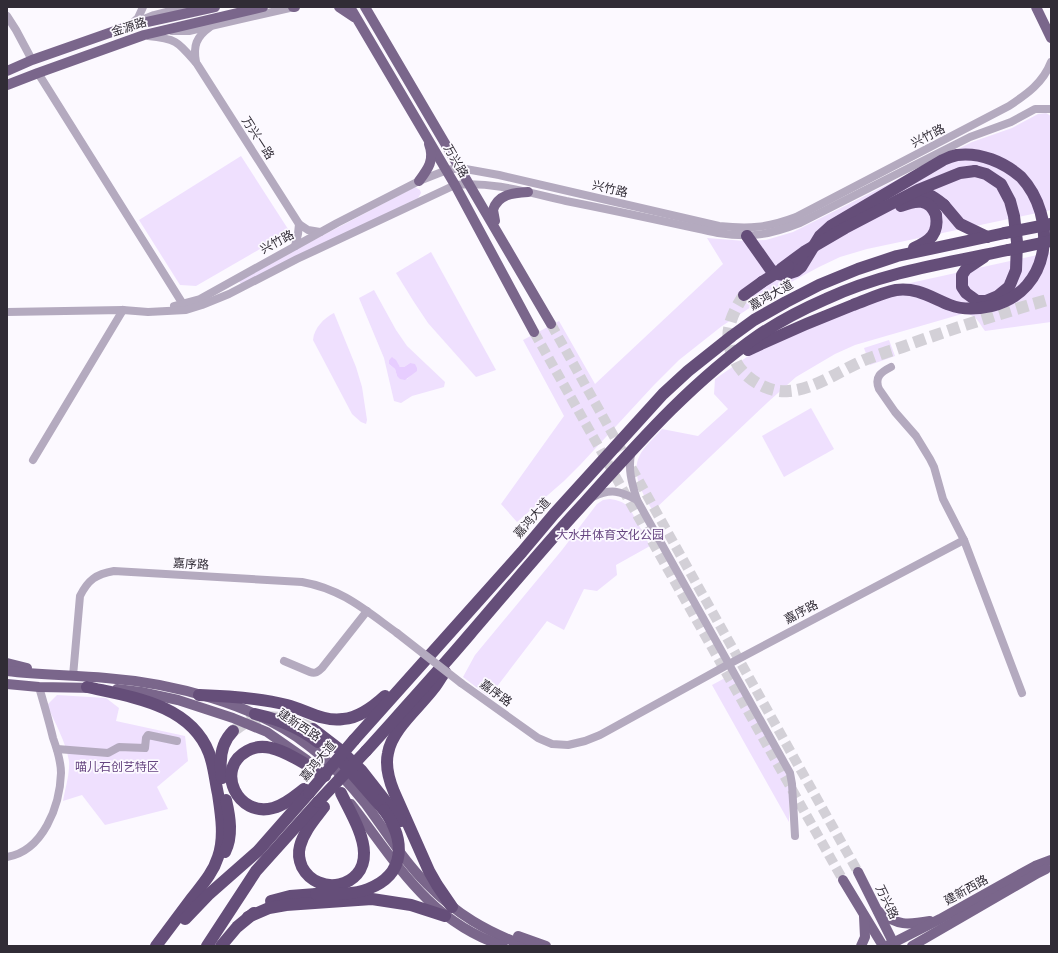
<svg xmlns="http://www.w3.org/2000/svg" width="1058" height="953" font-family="Barlow,'Noto Sans SC',sans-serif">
	<rect width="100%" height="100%" fill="#fcf9ff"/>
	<g fill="#efe0fe" fill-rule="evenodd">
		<polygon points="1046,113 1051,116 1051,210 867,249 840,257 819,267 780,288 722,326 679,360 654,385 581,464 564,481 517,522 501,504 564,416 523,340 559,321 595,384 723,264 707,238 745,241 766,240 793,232 972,142 1012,128 1038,114"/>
		<polygon points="241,156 288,229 286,234 196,286 180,285 139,220"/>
		<polygon points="415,187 420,190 421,193 418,198 241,284 238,280"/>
		<polygon points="431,252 496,370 476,377 428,323 414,302 396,273"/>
		<path d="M1051 252V322L985 331C978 321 975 313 962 314L855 345 835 354 796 377 768 402 653 511C642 493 628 470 643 450 648 443 656 436 662 429L698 436 728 409 714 394 715 379 757 350 892 287Z"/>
		<path d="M374 290 396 330 407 346 445 382 444 387 412 396 401 403 394 401 384 358 359 298ZM393 358 400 367H404L410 363 411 375 407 379 397 376 395 369 389 364V360Z"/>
		<path d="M334 313 356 367 362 387 367 420 366 424 361 422 352 414 313 340C314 328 324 318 334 313Z"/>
		<polygon points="889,340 895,356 870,365 864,348"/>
		<polygon points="811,408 834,449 784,477 762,436"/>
		<path d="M610 499C618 500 623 502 629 507L650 546 616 565 617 575 597 591 584 589 564 630 547 621 489 697 463 677 475 655 562 550 597 504 603 500Z"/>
		<polygon points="725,678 734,680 787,776 789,787 789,822 712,685"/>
		<path d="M57 695 106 698 119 708 116 721 185 736 188 761 157 787 168 809 105 825 82 795 63 801C65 789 70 774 69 761 66 742 55 723 47 705Z"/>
	</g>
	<polygon fill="#e7cdff" points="392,357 396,360 400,367 404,367 410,363 415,364 417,368 417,371 405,380 400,379 397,376 395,369 389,364 389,360"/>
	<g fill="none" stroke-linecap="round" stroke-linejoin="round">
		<g stroke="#d3d0d7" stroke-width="10" stroke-dasharray="10 5" stroke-linecap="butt">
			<polyline points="551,324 858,872"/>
			<polyline points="534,332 843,880"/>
		</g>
		<g stroke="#d3d0d7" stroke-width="12" stroke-dasharray="12 6" stroke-linecap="butt">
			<path d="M744 295C735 309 726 325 729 343 729 348 732 353 734 357 740 377 769 394 789 391 816 389 842 369 867 359 882 353 898 349 913 343 958 327 1004 312 1051 299"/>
			<path d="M233 731C239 727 245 722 252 720 273 713 294 720 313 729"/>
		</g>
		<g stroke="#b4aabf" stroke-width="8">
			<polyline points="7,16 16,30 32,60"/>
			<polyline points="144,19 154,15 185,7"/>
			<polyline points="130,25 138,18 143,7"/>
			<polyline points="172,31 189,31 294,7"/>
			<path d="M148 36C178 39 178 42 197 64L299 224"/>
			<path d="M196 62C193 46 196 37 210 27"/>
			<polyline points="38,73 186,309"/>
			<polyline points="295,246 298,234 299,224 308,230 320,232"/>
			<path d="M174 306 200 299 337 223 419 181 447 170 460 168 499 175 719 226C749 229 767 228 796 217L1009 106C1027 94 1043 83 1051 62"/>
			<path d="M7 312 123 310 148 312 186 310 202 305 229 294 297 259 455 185C492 181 530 193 566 201 617 211 667 222 718 233 751 238 769 235 800 223L970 137 1011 122 1035 109H1051"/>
			<path d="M891 367C881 372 874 377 879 389L895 412 916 436 930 459 934 467 943 499 964 540 1022 693"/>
			<path d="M632 451C627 467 632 484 637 500L790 773 792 784 795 836"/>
			<polyline points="33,460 123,310"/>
			<path d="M593 497C611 488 620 491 637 500"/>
			<path d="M284 661 310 672C315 674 318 672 322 668L367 611"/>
			<path d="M73 676 80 596C88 580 96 574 114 571L302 582C342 589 365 610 397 633"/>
			<polyline points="461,683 538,738 552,744 568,745 585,741 600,735 729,664 964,540"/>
			<polyline points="57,749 108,753 119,747 145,748 146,738 148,735 177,741"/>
			<path d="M7 857C43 851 60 806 61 773 61 761 57 749 53 738 49 721 44 704 39 687"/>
		</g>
		<g stroke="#7a668b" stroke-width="10">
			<polyline points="293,7 295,7"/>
			<polyline points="339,7 354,17"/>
			<polyline points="350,7 455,185 534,332"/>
			<polyline points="365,7 551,324"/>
			<polyline points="1036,7 1051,38"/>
			<polyline points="7,71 32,60 129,26 215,7"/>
			<polyline points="7,85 38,73 144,35 263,7"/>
			<path d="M419 181C428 169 435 160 429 144"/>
			<path d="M495 221 493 210C498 194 513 193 528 192"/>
			<polyline points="7,663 27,668"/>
			<path d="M7 671C40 675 73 675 106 678 172 683 256 704 309 746 330 762 348 782 365 803 385 830 403 860 427 884 456 914 487 932 526 946"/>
			<polyline points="7,684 39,687 95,688"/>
			<polyline points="117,689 141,692 178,700 233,718 267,732 307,760"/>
			<path d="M351 804C396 862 428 921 503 946"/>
			<polyline points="858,872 895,946"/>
			<polyline points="843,880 883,946"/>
			<path d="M878 911C898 926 907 925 930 921"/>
			<polyline points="518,936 546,946"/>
			<polyline points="861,946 865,937 864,916"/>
			<polyline points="887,946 940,919 1035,866 1051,860"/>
			<polyline points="912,946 1038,873 1046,869"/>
		</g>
		<g stroke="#654e79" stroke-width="12">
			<polyline points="975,171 986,174 1001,184 1010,201 1014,216 1017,242 1016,270 1009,287 998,296 986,301 977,301 966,293 962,287 962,275 966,269 984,257"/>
			<polyline points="944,205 960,224 987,237"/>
			<path d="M747 236 771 270 778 274 784 275 796 271 801 267 820 236 831 226 943 160C947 158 952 156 957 155 980 152 1004 162 1021 177 1058 217 1052 291 992 306 979 309 963 310 950 305 932 298 917 287 896 290 881 293 867 300 853 305 817 319 782 334 748 350"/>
			<path d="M914 248C930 241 939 234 936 215"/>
			<polyline points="744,295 762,282"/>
			<path d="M445 672C441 677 438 683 434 688 420 707 392 729 388 753 385 766 389 780 394 792L429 871 437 885 452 907"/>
			<path d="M87 687C131 697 190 704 209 753 214 766 215 781 218 794 221 814 225 838 218 857 213 873 202 885 192 898 180 914 168 930 156 946"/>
			<path d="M199 695C229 696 259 698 287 705 306 710 323 722 343 719 359 718 373 707 385 696"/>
			<path d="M255 714C278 719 299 727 318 742"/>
			<polyline points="313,729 339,749 361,770 401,821"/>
			<polyline points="354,740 522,552 554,514 663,394 688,371 732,336 754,320 786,302 819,285 858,269 897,256 1005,233"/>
			<path d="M366 751C401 712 436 674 470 634 508 590 546 544 586 501 640 441 693 381 759 335 780 321 803 309 826 299 884 272 947 263 1008 250"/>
			<polyline points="343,763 384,810"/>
			<path d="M222 778C219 761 220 744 233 731"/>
			<path d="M304 789C295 796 285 805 273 808 238 818 214 769 247 751 254 747 263 746 271 748 287 751 310 767 325 776"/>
			<path d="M324 807C315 819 304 831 300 846 298 853 299 860 302 867 318 897 365 888 364 853 364 834 349 810 341 793"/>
			<path d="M225 852C233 836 230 817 226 800"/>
			<polyline points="271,901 290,896 316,894"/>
			<polyline points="248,917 269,908 286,905 372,899 411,905 445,916"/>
			<polyline points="185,919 208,895 258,851 309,793"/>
			<polyline points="207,946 256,871 318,802"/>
			<polyline points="221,946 237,927 254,913"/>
		</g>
		<polyline stroke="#b4aabf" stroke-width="8" points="397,633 461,683"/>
		<g stroke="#654e79" stroke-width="12">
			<path d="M915 193C927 191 935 198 944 205"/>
			<path d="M901 206C916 200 929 198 936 215"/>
			<polyline points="1005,233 1051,224"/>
			<polyline points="1008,250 1051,241"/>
			<polyline points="781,269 804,252 845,228 889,205 918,190 960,173 975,171"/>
			<polyline points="762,282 788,266"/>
			<polyline points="309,793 354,740"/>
			<polyline points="318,802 366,751"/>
			<path d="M316 894C333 894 352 895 368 889 407 874 405 839 384 810"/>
		</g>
	</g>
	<g text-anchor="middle" stroke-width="3.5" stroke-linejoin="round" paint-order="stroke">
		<g font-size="12" fill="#312c36" stroke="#fcf9ff">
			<text transform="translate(129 27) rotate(-18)" y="4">金源路</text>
			<text transform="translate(928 136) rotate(-27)" y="4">兴竹路</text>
			<text transform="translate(258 138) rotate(57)" y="4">万兴一路</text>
			<text transform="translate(456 161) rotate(60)" y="4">万兴路</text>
			<text transform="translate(610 189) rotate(13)" y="4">兴竹路</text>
			<text transform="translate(277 242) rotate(-28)" y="4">兴竹路</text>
			<text transform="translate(771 295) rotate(-29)" y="4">嘉鸿大道</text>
			<text transform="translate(532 518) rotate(-49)" y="4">嘉鸿大道</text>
			<text transform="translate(191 564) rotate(3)" y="4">嘉序路</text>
			<text transform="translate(801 612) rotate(-28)" y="4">嘉序路</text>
			<text transform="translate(496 693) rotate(36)" y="4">嘉序路</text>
			<text transform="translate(299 725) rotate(33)" y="4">建新西路</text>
			<text transform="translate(318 761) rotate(-50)" y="4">嘉鸿大道</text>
			<text transform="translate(966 890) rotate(-29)" y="4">建新西路</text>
			<text transform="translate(887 902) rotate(64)" y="4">万兴路</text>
		</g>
		<g font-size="12" fill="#664581" stroke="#fcf9ff">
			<text x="610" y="539">大水井体育文化公园</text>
			<text x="117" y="771">喵儿石创艺特区</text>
		</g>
	</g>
	<rect width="1058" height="953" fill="none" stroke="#312c36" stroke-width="16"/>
</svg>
